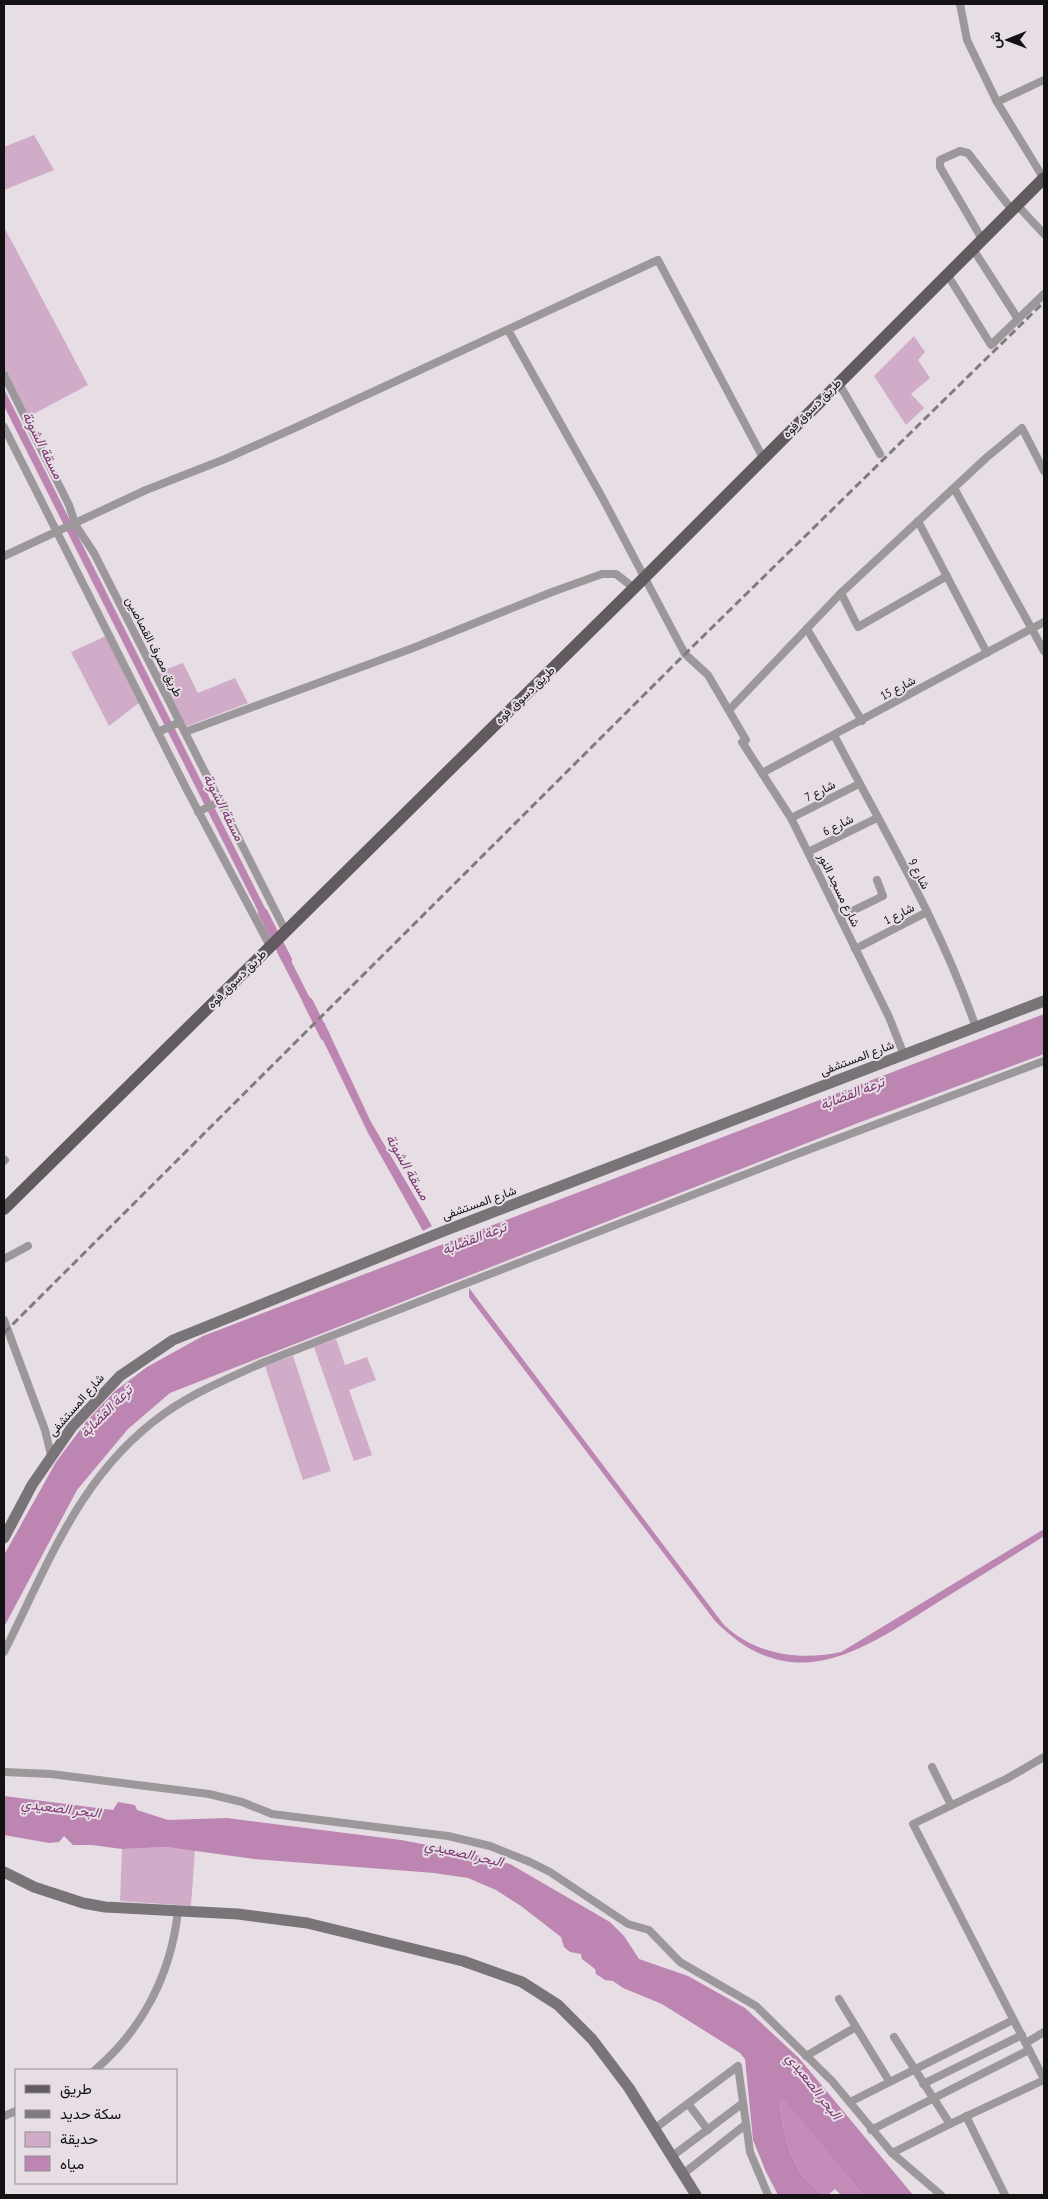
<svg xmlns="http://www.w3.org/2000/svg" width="1048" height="2199" font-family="'PT Sans Narrow',Vazirmatn,sans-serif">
	<rect width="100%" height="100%" fill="#e6dee4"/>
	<g fill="#d0acc8">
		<polygon points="34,135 54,170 4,190 4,147"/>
		<polygon points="4,227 88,385 28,417 4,368"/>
		<polygon points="914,336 925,352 918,360 930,378 911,394 924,408 906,425 874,376"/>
		<polygon points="106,636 140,702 109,726 71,652"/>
		<polygon points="183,663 198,693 235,678 248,703 185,727 159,672"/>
		<polygon points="336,1339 345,1365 367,1357 376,1380 349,1390 372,1455 354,1461 314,1347"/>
		<polygon points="293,1356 331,1471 303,1480 265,1366"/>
		<polygon points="167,1847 195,1850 191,1906 120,1901 122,1849"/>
	</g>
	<path fill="#c38cb9" d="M783 2100 787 2102 863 2195H841L835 2189 828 2195H823C817 2188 808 2183 803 2176 788 2154 783 2129 780 2104Z"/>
	<g fill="#bd86b2">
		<polygon points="4,389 272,922 266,927 4,406"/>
		<polygon points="284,947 316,1010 310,1016 277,952"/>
		<polygon points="1044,1014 1044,1054 858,1123 170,1393 128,1429 77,1490 4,1627 4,1555 56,1462 86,1422 115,1391 147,1367 203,1336"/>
		<polygon points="324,1022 371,1122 432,1226 423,1231 368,1133 320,1034 318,1027"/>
		<path d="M469 1288 724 1625C756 1655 800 1661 841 1652L1044 1529V1536C1008 1559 971 1582 935 1604 860 1652 792 1699 715 1621L469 1297Z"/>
		<path d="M4 1796 113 1810 118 1802 135 1805 137 1810 168 1820 227 1818 401 1840 465 1852 510 1864 610 1922 624 1936 639 1959 688 1976 745 2008 799 2058 913 2195H863L787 2103 783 2100 780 2104C783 2129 788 2154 803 2176 808 2183 817 2188 823 2195H778L766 2172 753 2140 745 2059 740 2053 662 2004 623 1988 613 1981 605 1980 596 1974 595 1969 582 1959 581 1954 570 1952 564 1947 561 1937 521 1906 496 1890 468 1878 434 1873 254 1859 167 1847 122 1849 92 1845H73L64 1836 59 1842 49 1843 4 1835Z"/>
	</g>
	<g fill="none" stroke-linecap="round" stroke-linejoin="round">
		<g stroke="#bd86b2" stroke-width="10">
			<polyline points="263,913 287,960"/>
			<polyline points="308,1002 325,1036"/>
		</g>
		<g stroke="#9b979a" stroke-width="8">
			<polyline points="960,4 967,40 997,102 1044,179"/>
			<polyline points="997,102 1044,80"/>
			<polyline points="1017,205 1044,234"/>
			<polyline points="982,239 940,167 940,160 960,151 968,153 1012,210"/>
			<polyline points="973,249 1018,319"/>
			<polyline points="947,274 991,345 1044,294"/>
			<polyline points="508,330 603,499 685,654 708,675 746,740"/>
			<polyline points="4,375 69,505 76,526 94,553 285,930"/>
			<polyline points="838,382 880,454"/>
			<polyline points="4,427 187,790 270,946"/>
			<polyline points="954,488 1044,651"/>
			<polyline points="918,521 987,653"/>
			<polyline points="4,556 146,490 225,459 299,426 658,260 763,458"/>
			<polyline points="841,593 858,627 947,576"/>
			<polyline points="807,629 862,721"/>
			<polyline points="729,710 841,593 986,458 1022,428 1044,471"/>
			<polyline points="158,732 180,722"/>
			<polyline points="185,732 413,648 552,592 602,574 616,574 634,588"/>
			<path d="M834 735C884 831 941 925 976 1028"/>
			<polyline points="742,742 791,818 889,1017 904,1055"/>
			<polyline points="762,773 1044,622"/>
			<polyline points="198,812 220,801"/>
			<polyline points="791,818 859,784"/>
			<polyline points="808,852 877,818"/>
			<polyline points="840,917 883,896 877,880"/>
			<polyline points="855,949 927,912"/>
			<polyline points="4,1161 5,1160"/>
			<polyline points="4,1259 28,1246"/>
			<polyline points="4,1320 45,1430 51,1455"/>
			<path d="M4 1652C49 1563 80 1473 165 1413 195 1392 229 1378 262 1363L805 1151 1044 1061"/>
			<polyline points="1044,1757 1008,1778 913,1824 1044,2079"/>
			<polyline points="932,1767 951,1805"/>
			<polyline points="4,1772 51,1774 209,1794 242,1802 272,1814 448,1836 490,1846 530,1862 550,1872 628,1924 649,1930 680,1962 756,2006 832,2081 892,2153 941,2195"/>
			<polyline points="839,1999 889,2081"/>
			<polyline points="894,2037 950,2124 1044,2080"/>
			<polyline points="1026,2043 1044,2032"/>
			<polyline points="806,2056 856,2027"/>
			<path d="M95 2070C143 2029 171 1974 178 1911"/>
			<polyline points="923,2084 1022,2035"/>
			<polyline points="850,2102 1013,2020"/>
			<polyline points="689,2105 708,2130"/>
			<polyline points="4,2116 16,2111"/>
			<polyline points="966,2116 1005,2195"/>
			<polyline points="654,2129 738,2066 750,2152 768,2195"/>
			<polyline points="871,2130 1029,2050"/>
			<polyline points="892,2153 950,2124"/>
			<polyline points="671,2157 743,2103"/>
			<polyline points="683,2174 745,2125"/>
		</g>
		<g stroke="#797478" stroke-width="11">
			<polyline points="4,1538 32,1485 72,1427 120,1376 173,1340 444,1231 1044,1001"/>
			<polyline points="4,1872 34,1887 83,1903 105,1907 238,1914 307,1923 463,1961 522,1982 558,2005 592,2039 629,2088 696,2195"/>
		</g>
		<polyline stroke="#615b5f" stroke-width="12" points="4,1209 634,588 1044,178"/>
		<polyline stroke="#807b7f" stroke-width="3" stroke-dasharray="8 4" stroke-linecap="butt" points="4,1333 685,654 1044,302"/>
	</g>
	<g text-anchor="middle" stroke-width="4" stroke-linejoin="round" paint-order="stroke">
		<g font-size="12" fill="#131113" stroke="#e6dee4">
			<text transform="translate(812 408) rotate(-45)" y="4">طريق دسوق, فوه</text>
			<text transform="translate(154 647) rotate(63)" y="4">طريق مصرف القصاصين</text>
			<text transform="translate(898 688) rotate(-28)" y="4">شارع 15</text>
			<text transform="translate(525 695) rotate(-44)" y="4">طريق دسوق, فوه</text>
			<text transform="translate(820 791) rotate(-27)" y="4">شارع 7</text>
			<text transform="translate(838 825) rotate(-26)" y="4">شارع 6</text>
			<text transform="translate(919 874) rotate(62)" y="4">شارع 9</text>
			<text transform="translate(839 890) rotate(64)" y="4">شارع مسجد النور</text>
			<text transform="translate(899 914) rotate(-27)" y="4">شارع 1</text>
			<text transform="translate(237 979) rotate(-45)" y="4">طريق دسوق, فوه</text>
			<text transform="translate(857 1058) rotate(-21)" y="4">شارع المستشفى</text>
			<text transform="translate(479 1203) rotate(-20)" y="4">شارع المستشفى</text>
			<text transform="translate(76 1405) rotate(-49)" y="4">شارع المستشفى</text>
		</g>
		<g font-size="14" font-style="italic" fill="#7c3972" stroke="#e6dee4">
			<text transform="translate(43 445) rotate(63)" y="5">مسقة الشونة</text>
			<text transform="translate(224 807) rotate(63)" y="5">مسقة الشونة</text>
			<text transform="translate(852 1093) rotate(-21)" y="5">ترعة القضابة</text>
			<text transform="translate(408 1167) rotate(60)" y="5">مسقة الشونة</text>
			<text transform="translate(474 1238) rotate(-21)" y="5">ترعة القضابة</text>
			<text transform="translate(106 1411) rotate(-45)" y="5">ترعة القضابة</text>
			<text transform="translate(61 1808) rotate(7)" y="5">البحر الصعيدي</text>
			<text transform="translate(464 1853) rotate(13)" y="5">البحر الصعيدي</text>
			<text transform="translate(814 2086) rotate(52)" y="5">البحر الصعيدي</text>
		</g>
	</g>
	<rect width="1048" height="2199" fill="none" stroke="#131113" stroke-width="10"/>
	<rect x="15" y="2069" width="162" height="115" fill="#e6dee4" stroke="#928c90"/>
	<rect x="25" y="2085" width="25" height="8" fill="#615b5f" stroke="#928c90"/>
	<text x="60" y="2094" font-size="15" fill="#131113">طريق</text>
	<rect x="25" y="2110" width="25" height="8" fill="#807b7f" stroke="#928c90"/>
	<text x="60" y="2119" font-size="15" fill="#131113">سكة حديد</text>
	<rect x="25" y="2132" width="25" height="15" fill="#d0acc8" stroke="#928c90"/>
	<text x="60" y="2144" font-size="15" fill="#131113">حديقة</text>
	<rect x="25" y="2156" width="25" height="15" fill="#bd86b2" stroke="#928c90"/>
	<text x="60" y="2169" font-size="15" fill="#131113">مياه</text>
	<g transform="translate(1008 40) rotate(269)" stroke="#e6dee4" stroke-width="4" paint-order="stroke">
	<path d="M0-4L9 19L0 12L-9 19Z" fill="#131113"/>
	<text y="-8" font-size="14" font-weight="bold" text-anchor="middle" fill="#131113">ش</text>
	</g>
</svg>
